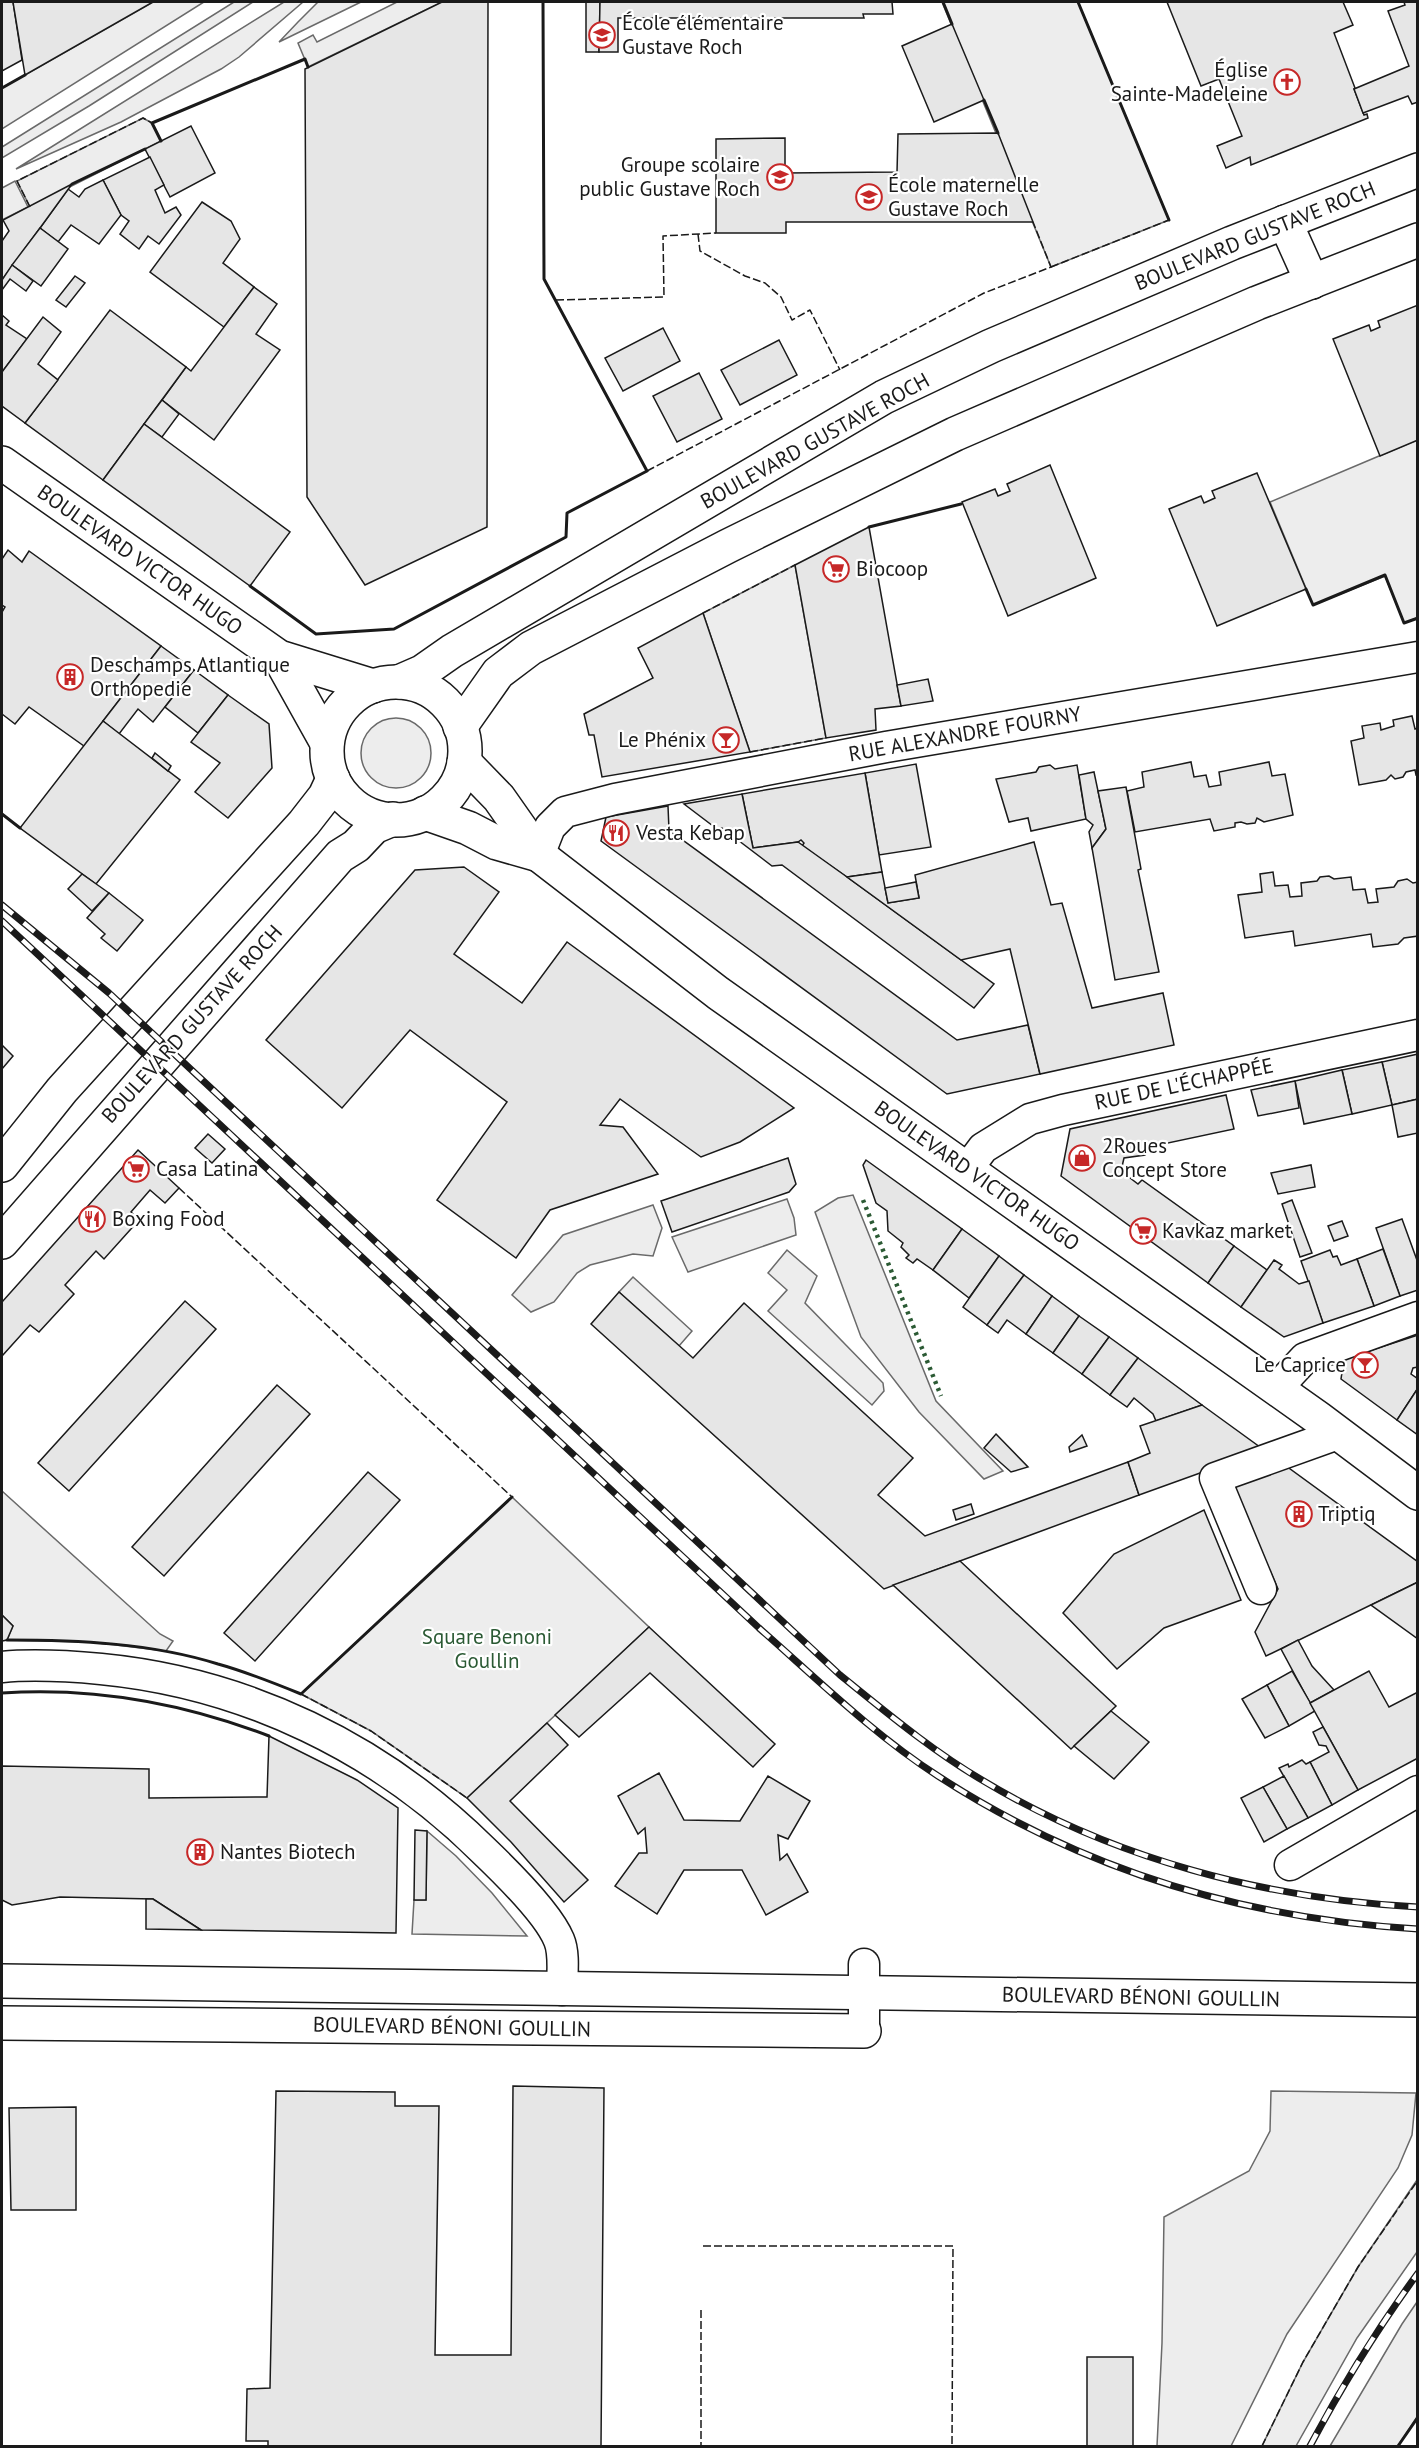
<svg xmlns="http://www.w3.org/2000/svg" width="1419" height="2448" font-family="'PT Sans',sans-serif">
	<rect width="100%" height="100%" fill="#fff"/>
	<g fill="#ededed" stroke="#6a6a6a" stroke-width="1.5">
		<polygon points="153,2 204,2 2,129 2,88"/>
		<polygon points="234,2 253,2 89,106 2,158 2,147"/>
		<polygon points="284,2 303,2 239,57 221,69 121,122 16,169"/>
		<polygon points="318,2 361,2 279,42 298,22"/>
		<polygon points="397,2 442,2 308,67 298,43 313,35 317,42"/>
		<polygon points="942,2 1078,2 1169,220 1051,267"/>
		<polygon points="143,118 152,123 161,141 30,207 17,181"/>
		<polygon points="15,181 28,207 2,220 2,188"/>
		<polygon points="1417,440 1417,618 1404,623 1385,576 1313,605 1270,502"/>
		<polygon points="795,565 826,738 750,752 703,613"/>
		<circle cx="396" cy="753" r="35"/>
		<polygon points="853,1195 936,1401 1003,1471 984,1479 919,1412 861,1337 815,1212 838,1198"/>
		<polygon points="787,1199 794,1218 796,1235 688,1272 672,1237"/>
		<polygon points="653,1205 662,1228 653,1256 633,1254 590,1265 577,1273 554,1302 531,1312 512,1295 563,1235"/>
		<polygon points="787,1250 817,1276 805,1303 883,1383 884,1391 872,1405 768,1311 787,1290 768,1273"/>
		<polygon points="633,1277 692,1331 679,1346 619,1292"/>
		<polygon points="2,1491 160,1634 173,1641 166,1651 90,1642 7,1640 13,1626 2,1615"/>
		<polygon points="512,1497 649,1627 467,1798 371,1731 301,1694"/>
		<polygon points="427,1831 456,1856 492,1893 527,1936 412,1934 414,1900 426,1900"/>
		<polygon points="1271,2091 1416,2093 1412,2135 1398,2168 1287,2334 1231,2446 1157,2446 1162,2343 1164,2217 1249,2171 1270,2131"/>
		<polygon points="1417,2180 1417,2252 1357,2338 1296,2446 1262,2446 1303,2362 1358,2267"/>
		<polygon points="1417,2302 1417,2417 1398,2446 1330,2446 1402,2324"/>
	</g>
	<g fill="#e6e6e6" stroke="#1a1a1a" stroke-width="1.5">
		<polygon points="2,2 13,2 22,60 2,71"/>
		<polygon points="13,2 153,2 25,75"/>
		<polygon points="442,2 488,2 487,527 365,585 307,497 305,69"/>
		<polygon points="586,2 600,2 599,52 586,52"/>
		<polygon points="600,2 892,2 893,14 863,14 864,18 618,18 618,52 599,52"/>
		<polygon points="1167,2 1343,2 1353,25 1334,33 1355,88 1354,89 1364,115 1367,114 1368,118 1251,165 1250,157 1226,168 1217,146 1242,136 1219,79 1201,86"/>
		<polygon points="1404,2 1418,2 1418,102 1412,104 1408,96 1363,113 1354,89 1409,66 1388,11 1405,5"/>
		<polygon points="952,24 984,100 934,122 902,46"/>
		<polygon points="191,126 215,173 170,197 145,149"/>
		<polygon points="998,133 1033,222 786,222 786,233 716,233 716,139 785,138 785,173 897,172 898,134"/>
		<polygon points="150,157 164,185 155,190 165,213 176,207 181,215 159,244 148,236 139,249 120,234 129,221 121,215 103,180"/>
		<polygon points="103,180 121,215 99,244 71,225 58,242 40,228 68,189 79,197 85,189"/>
		<polygon points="72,184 40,228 2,280 2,241 9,231 3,220"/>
		<polygon points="202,202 231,221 240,239 223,263 254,287 224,327 150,272"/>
		<polygon points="40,228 68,249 41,286 12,265"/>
		<polygon points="12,265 33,281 26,291 10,279 2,290 2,280"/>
		<polygon points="75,276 85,283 66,307 56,300"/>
		<polygon points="254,287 277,304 256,334 280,350 214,440 162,400 186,367 191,371"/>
		<polygon points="1418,305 1418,440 1380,456 1333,339 1369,325 1371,331 1380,327 1378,321"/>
		<polygon points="110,310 186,367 103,480 25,423"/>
		<polygon points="2,315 9,321 6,325 27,339 2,372"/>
		<polygon points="43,317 61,332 38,364 58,380 25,423 2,406 2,372"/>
		<polygon points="663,328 680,361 623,391 605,358"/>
		<polygon points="779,340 797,375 740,405 721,370"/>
		<polygon points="699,373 722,419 677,442 653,396"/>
		<polygon points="162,400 179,414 162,437 144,424"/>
		<polygon points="144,424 290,532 250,586 103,480"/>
		<polygon points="1050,465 1096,578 1008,616 962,502 995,489 998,496 1010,491 1007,484"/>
		<polygon points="1257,473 1306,589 1217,626 1169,509 1201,496 1204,503 1215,498 1212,491"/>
		<polygon points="869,527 901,706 875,709 876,730 826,738 795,565"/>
		<polygon points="8,550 22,562 29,551 161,646 84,746 29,707 15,724 2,714 2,612 5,607 2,605 2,559"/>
		<polygon points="703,613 750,752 602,777 594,735 589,735 584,714 653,678 638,648"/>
		<polygon points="161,646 194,670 153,722 138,709 119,734 103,721"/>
		<polygon points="194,670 228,695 198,733 165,707"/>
		<polygon points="928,679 933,701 901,706 897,685"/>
		<polygon points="228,695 269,724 272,768 228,818 195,792 220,763 191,742"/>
		<polygon points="1412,716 1415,729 1418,728 1418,774 1416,775 1415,770 1406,772 1403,777 1395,779 1391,775 1386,780 1359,785 1351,741 1364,738 1362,726 1380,723 1381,730 1394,726 1393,720"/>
		<polygon points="103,721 180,780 96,884 20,828"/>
		<polygon points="155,753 171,766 168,771 152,758"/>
		<polygon points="1191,762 1194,777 1206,775 1209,787 1221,785 1219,772 1269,762 1272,776 1285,774 1293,815 1264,822 1257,818 1255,823 1247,824 1241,822 1235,823 1235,827 1214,831 1210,819 1135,832 1127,791 1144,787 1142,772"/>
		<polygon points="916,764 931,847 879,855 865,773"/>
		<polygon points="1050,765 1055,769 1077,765 1086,819 1031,831 1028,818 1009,822 996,779 1036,772 1039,767"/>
		<polygon points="1094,772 1106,829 1092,848 1089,832 1093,825 1086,819 1079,775"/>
		<polygon points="865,773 882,872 847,877 802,846 804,843 801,840 798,842 753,848 742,794"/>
		<polygon points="1126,787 1141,869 1138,870 1159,972 1115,980 1092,848 1106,829 1098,791"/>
		<polygon points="742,794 753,848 798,842 847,877 994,984 974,1008 782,865 772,866 722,828 717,829 684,804"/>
		<polygon points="668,806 669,830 957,1040 1028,1025 1040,1074 947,1094 601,841 606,817"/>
		<polygon points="1034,842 1051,905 1062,903 1092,1008 1163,993 1174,1045 1040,1074 1010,949 961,960 847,877 882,872 888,903 919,898 915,875"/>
		<polygon points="464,867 499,892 454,954 522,1003 567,942 794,1108 740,1142 701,1157 620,1099 600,1125 623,1127 658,1174 550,1210 516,1258 437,1200 507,1102 410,1030 342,1108 266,1040 415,870"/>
		<polygon points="1273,872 1275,886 1288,885 1290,897 1302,896 1301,883 1317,881 1320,877 1329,876 1334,879 1351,877 1353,890 1365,889 1368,903 1378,902 1376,889 1394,887 1398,881 1407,879 1413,883 1418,882 1418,936 1404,938 1398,944 1373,947 1371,934 1295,946 1293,931 1245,938 1238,895 1262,892 1260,874"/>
		<polygon points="82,874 109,893 92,911 68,889"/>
		<polygon points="916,882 919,898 888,903 885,888"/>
		<polygon points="109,893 143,920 117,951 101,938 105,934 87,918"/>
		<polygon points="2,1045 13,1056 2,1069"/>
		<polygon points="1418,1054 1418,1099 1392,1105 1382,1062"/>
		<polygon points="1382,1062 1392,1105 1352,1114 1342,1070"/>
		<polygon points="1342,1070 1352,1114 1304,1124 1295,1081"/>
		<polygon points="1295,1081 1299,1108 1258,1116 1251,1090"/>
		<polygon points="1226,1095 1234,1129 1144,1148 1145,1155 1124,1158 1121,1171 1138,1184 1142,1180 1234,1246 1208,1283 1061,1176 1070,1129"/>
		<polygon points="1418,1099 1418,1133 1398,1137 1392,1105"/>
		<polygon points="208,1134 225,1149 212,1163 195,1148"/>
		<polygon points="138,1150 179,1188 165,1203 150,1190 131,1212 139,1220 104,1259 96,1251 65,1285 74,1294 39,1332 30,1325 2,1356 2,1302"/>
		<polygon points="788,1158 796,1184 789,1192 672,1232 661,1201"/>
		<polygon points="866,1160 962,1229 933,1270 917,1259 913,1263 906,1258 909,1255 901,1247 903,1243 888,1231 887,1211 876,1203 863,1165"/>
		<polygon points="1311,1165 1315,1187 1278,1194 1271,1173"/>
		<polygon points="1292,1200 1312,1253 1300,1257 1282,1204"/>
		<polygon points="1402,1219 1418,1263 1418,1290 1400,1296 1376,1228"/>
		<polygon points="1342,1221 1348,1236 1334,1241 1328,1226"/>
		<polygon points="962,1229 999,1256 969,1298 933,1270"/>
		<polygon points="1234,1246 1267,1270 1241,1307 1208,1283"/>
		<polygon points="1383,1249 1400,1296 1374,1306 1357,1259"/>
		<polygon points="1330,1250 1333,1257 1337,1256 1341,1265 1357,1259 1374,1306 1323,1323 1301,1261"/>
		<polygon points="999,1256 1024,1275 987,1325 963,1307"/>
		<polygon points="1274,1260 1282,1265 1279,1269 1299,1284 1309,1281 1323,1323 1284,1337 1241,1307"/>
		<polygon points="1024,1275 1052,1296 1026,1334 1007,1320 998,1333 987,1325"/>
		<polygon points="619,1292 693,1358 744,1303 913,1458 878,1495 925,1536 1128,1462 1139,1495 884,1589 591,1324"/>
		<polygon points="1052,1296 1079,1316 1053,1353 1026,1334"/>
		<polygon points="185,1301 216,1329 69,1491 38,1463"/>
		<polygon points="1079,1316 1109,1337 1082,1374 1053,1353"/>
		<polygon points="1418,1335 1418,1367 1413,1368 1411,1374 1418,1379 1418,1388 1397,1420 1341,1379 1344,1359"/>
		<polygon points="1109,1337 1138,1358 1110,1395 1082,1374"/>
		<polygon points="1138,1358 1202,1405 1156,1421 1153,1414 1134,1398 1127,1407 1110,1395"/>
		<polygon points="277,1385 310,1414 164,1576 132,1547"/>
		<polygon points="1418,1388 1418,1435 1397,1420"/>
		<polygon points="1202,1405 1264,1450 1139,1495 1128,1462 1150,1453 1140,1426"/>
		<polygon points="996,1434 1028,1467 1011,1472 984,1448"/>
		<polygon points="1082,1435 1087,1446 1070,1452 1069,1447"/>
		<polygon points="1223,1464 1286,1466 1418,1562 1418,1582 1266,1656 1255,1632 1278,1589"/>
		<polygon points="368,1472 400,1500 255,1661 224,1633"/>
		<polygon points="971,1504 974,1514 956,1520 953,1510"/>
		<polygon points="1204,1510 1241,1600 1164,1628 1117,1669 1063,1613 1114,1554"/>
		<polygon points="960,1561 1116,1706 1071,1749 893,1585"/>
		<polygon points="1418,1582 1418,1639 1371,1605"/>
		<polygon points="2,1615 13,1626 7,1640 2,1641"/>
		<polygon points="649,1627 775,1744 753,1767 650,1673 579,1737 555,1715"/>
		<polygon points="1298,1640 1312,1666 1334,1690 1310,1703 1281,1649"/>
		<polygon points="1292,1671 1315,1711 1289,1726 1267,1685"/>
		<polygon points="1369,1671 1389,1707 1418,1692 1418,1758 1358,1790 1310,1703"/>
		<polygon points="1267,1685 1289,1726 1265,1738 1242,1699"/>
		<polygon points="1111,1711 1149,1742 1114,1779 1074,1746"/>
		<polygon points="547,1723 568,1745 510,1801 588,1880 564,1902 511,1842 467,1798"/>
		<polygon points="1323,1727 1358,1790 1332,1805 1310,1762 1329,1752 1326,1746 1319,1745 1313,1732"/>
		<polygon points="269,1736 357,1780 398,1808 396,1933 201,1930 153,1899 60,1897 12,1905 2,1900 2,1766 149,1769 149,1798 267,1797"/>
		<polygon points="1302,1760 1306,1764 1310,1762 1332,1805 1308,1818 1279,1768 1288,1764 1289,1767"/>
		<polygon points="659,1773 684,1820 740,1821 768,1776 810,1801 788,1839 778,1835 780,1860 787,1854 808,1892 766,1915 742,1870 684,1870 657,1914 615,1886 639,1853 647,1853 645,1828 638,1834 618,1796"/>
		<polygon points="1284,1776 1308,1818 1287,1829 1263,1787"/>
		<polygon points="1263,1787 1287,1829 1264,1842 1241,1798"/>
		<polygon points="415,1830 427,1831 426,1900 414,1900"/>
		<polygon points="146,1899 153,1899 201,1930 146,1929"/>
		<polygon points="513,2086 604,2088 601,2446 268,2446 268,2441 246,2441 247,2389 270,2388 276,2091 395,2092 395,2106 439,2106 435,2355 511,2355"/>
		<polygon points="76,2107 76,2210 11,2210 9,2108"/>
		<rect x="1087" y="2357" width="46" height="89"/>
	</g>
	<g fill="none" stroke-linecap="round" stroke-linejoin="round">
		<g stroke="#1a1a1a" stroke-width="33">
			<g id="minor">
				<polyline points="539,855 550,827 565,812 615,799 886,747 1418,657"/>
				<polyline points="968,1168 983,1148 1030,1119 1063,1110 1418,1035"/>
				<polyline points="1276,1389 1305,1358 1418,1317"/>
				<polyline points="1261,1589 1215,1478 1338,1434"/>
				<path d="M2 1667C34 1664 68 1666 101 1669 246 1683 380 1748 483 1850 505 1871 548 1913 559 1940 565 1954 562 1975 562 1990"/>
				<polyline points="1290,1865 1418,1791"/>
				<polyline points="864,1964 864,2031"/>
			</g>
		</g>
		<g stroke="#1a1a1a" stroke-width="36">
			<g id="tertiary">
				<polyline points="2,1165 62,1090 304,823 325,796 333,779"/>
				<polyline points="2,1242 340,856 356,846 374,827 393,819"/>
				<polyline points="2,1981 1418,2000"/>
				<polyline points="2,2023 864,2031"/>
			</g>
		</g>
		<g stroke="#1a1a1a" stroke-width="36">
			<g id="secondary">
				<polyline points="1285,222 1312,282"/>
				<polyline points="2,463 279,657 373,686"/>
				<polyline points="279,657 327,743"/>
				<polyline points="399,682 422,672 452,651 884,397 991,346 1232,243 1418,170"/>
				<circle cx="396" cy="751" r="69"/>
				<polyline points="460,727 498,673 531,648 728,546 955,434 1257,303 1418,240"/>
				<polyline points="464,762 499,798 539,855 718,993 1318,1418 1418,1493"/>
				<polyline points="425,813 468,828 497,843 539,855"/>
			</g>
		</g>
		<use href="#minor" stroke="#fff" stroke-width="30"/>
		<use href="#tertiary" stroke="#fff" stroke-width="33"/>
		<use href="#secondary" stroke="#fff" stroke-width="33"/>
		<g stroke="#1a1a1a" stroke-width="7">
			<g id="rail">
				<path d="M2 905 109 993 840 1675C886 1712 931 1750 982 1780 1113 1859 1266 1899 1418 1907"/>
				<path d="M2 921 759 1628C817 1679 873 1734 938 1776 1083 1870 1245 1919 1418 1929"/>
				<path d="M1310 2446C1342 2386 1377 2329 1418 2273"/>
			</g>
		</g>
		<use href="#rail" stroke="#fff" stroke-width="4.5" stroke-dasharray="14" stroke-linecap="butt"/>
		<polyline stroke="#2b5a34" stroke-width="4.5" stroke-dasharray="3 4.5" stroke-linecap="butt" points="863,1200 941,1396"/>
		<g stroke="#1a1a1a" stroke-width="1.5" stroke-dasharray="8 3" stroke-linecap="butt">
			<polyline points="30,207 17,181 143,118 152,123"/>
			<polyline points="698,234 700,251 745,276 765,283 781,297 792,320 810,310 840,370"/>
			<polyline points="1051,267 1169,220"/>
			<polyline points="556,300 664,297 663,236 716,233"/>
			<polyline points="647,471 984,293 1051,267 1033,222"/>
			<polyline points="703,613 795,565"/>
			<polyline points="750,752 826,738"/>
			<polyline points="179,1188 512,1497"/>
			<polyline points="301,1694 371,1731 467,1798"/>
			<polyline points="703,2246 953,2246 952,2446"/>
			<polyline points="701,2310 701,2446"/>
			<polyline points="1262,2446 1303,2362 1358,2267 1418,2180"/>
		</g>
		<g stroke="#1a1a1a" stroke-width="3">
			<polyline points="943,2 952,24"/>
			<polyline points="1078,2 1169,220"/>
			<polyline points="2,88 25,75"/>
			<polyline points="984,100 998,133"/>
			<polyline points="161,141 152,123 305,59 308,67"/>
			<polyline points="72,184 145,149"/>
			<polyline points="869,527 961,504"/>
			<polyline points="250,586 316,634 394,629 566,537 567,513 647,471 544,279 543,2"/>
			<polyline points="1306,589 1313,605 1385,575 1404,623 1418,618"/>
			<polyline points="2,814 20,828"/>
			<path d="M7 1640C77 1640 151 1643 218 1664 247 1672 274 1683 301 1694L512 1497"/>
			<path d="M2 1693C93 1687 183 1703 269 1736"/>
			<polyline points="1398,2446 1418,2417"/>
		</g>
	</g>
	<defs>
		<g id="school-ring" transform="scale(1.35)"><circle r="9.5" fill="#fff" stroke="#c62828" stroke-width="1.5"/><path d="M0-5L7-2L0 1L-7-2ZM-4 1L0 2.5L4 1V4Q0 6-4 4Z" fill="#c62828"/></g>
		<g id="church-ring" transform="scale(1.35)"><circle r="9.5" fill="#fff" stroke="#c62828" stroke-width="1.5"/><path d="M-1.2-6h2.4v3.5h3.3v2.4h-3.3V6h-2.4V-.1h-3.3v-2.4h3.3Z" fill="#c62828"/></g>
		<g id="supermarket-ring" transform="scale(1.35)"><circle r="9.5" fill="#fff" stroke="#c62828" stroke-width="1.5"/><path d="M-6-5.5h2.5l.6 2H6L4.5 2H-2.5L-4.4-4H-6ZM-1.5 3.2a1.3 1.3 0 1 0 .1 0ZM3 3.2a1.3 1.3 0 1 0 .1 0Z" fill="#c62828"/></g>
		<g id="building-ring" transform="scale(1.35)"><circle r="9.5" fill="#fff" stroke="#c62828" stroke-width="1.5"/><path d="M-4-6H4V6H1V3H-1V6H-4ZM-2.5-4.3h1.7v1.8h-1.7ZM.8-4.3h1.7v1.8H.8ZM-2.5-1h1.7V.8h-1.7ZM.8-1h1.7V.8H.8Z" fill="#c62828"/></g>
		<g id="bar-ring" transform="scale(1.35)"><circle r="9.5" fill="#fff" stroke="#c62828" stroke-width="1.5"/><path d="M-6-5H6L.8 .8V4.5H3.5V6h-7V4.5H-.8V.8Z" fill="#c62828"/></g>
		<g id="restaurant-ring" transform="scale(1.35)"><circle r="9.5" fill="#fff" stroke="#c62828" stroke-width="1.5"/><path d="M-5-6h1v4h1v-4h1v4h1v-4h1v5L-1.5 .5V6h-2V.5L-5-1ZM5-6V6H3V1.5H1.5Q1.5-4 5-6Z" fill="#c62828"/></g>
		<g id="shop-ring" transform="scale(1.35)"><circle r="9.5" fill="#fff" stroke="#c62828" stroke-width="1.5"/><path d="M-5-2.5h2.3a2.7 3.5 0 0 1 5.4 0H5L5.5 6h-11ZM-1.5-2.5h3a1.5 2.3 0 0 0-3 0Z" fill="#c62828"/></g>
	</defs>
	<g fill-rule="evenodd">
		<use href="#school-ring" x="602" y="35"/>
		<use href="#church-ring" x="1287" y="82"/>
		<use href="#school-ring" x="780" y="177"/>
		<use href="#school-ring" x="869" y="197"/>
		<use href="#supermarket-ring" x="836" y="569"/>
		<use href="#building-ring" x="70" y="677"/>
		<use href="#bar-ring" x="726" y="740"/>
		<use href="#restaurant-ring" x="616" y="833"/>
		<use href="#shop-ring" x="1082" y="1158"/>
		<use href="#supermarket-ring" x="136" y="1169"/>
		<use href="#restaurant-ring" x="92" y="1219"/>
		<use href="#supermarket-ring" x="1143" y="1231"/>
		<use href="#bar-ring" x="1365" y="1365"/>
		<use href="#building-ring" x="1299" y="1514"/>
		<use href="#building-ring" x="200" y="1852"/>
	</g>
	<g text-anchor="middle" stroke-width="4.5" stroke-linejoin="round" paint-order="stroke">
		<g font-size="21" fill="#1a1a1a" stroke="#fff" text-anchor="start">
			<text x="622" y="30">École élémentaire<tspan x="622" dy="24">Gustave Roch</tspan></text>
			<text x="1268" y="77" text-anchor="end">Église<tspan x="1268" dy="24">Sainte-Madeleine</tspan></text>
			<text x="760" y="172" text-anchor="end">Groupe scolaire<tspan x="760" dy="24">public Gustave Roch</tspan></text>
			<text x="888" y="192">École maternelle<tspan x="888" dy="24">Gustave Roch</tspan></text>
			<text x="856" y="576">Biocoop</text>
			<text x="90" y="672">Deschamps Atlantique<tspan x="90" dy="24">Orthopedie</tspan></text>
			<text x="706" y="747" text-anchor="end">Le Phénix</text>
			<text x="636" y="840">Vesta Kebap</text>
			<text x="1102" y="1153">2Roues<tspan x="1102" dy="24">Concept Store</tspan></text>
			<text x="156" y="1176">Casa Latina</text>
			<text x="112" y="1226">Boxing Food</text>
			<text x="1162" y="1238">Kavkaz market</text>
			<text x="1346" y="1372" text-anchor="end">Le Caprice</text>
			<text x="1318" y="1521">Triptiq</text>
			<text x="220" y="1859">Nantes Biotech</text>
		</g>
		<g font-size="21" fill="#1a1a1a" stroke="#fff">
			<text transform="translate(1255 236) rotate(-22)" y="7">BOULEVARD GUSTAVE ROCH</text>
			<text transform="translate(815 441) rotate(-29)" y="7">BOULEVARD GUSTAVE ROCH</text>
			<text transform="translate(140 560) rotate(35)" y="7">BOULEVARD VICTOR HUGO</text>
			<text transform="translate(965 734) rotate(-10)" y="7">RUE ALEXANDRE FOURNY</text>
			<text transform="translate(192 1024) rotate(-48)" y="7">BOULEVARD GUSTAVE ROCH</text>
			<text transform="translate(1184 1084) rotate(-12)" y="7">RUE DE L'ÉCHAPPÉE</text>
			<text transform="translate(977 1176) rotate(35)" y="7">BOULEVARD VICTOR HUGO</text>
			<text transform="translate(1141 1997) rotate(1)" y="7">BOULEVARD BÉNONI GOULLIN</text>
			<text transform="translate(452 2027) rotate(1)" y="7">BOULEVARD BÉNONI GOULLIN</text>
		</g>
		<g font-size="21" fill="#2b5a34" stroke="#fff">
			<text x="487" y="1644">Square Benoni<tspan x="487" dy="24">Goullin</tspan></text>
		</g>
	</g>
	<rect width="1419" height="2448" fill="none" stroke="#1a1a1a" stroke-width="6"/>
</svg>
